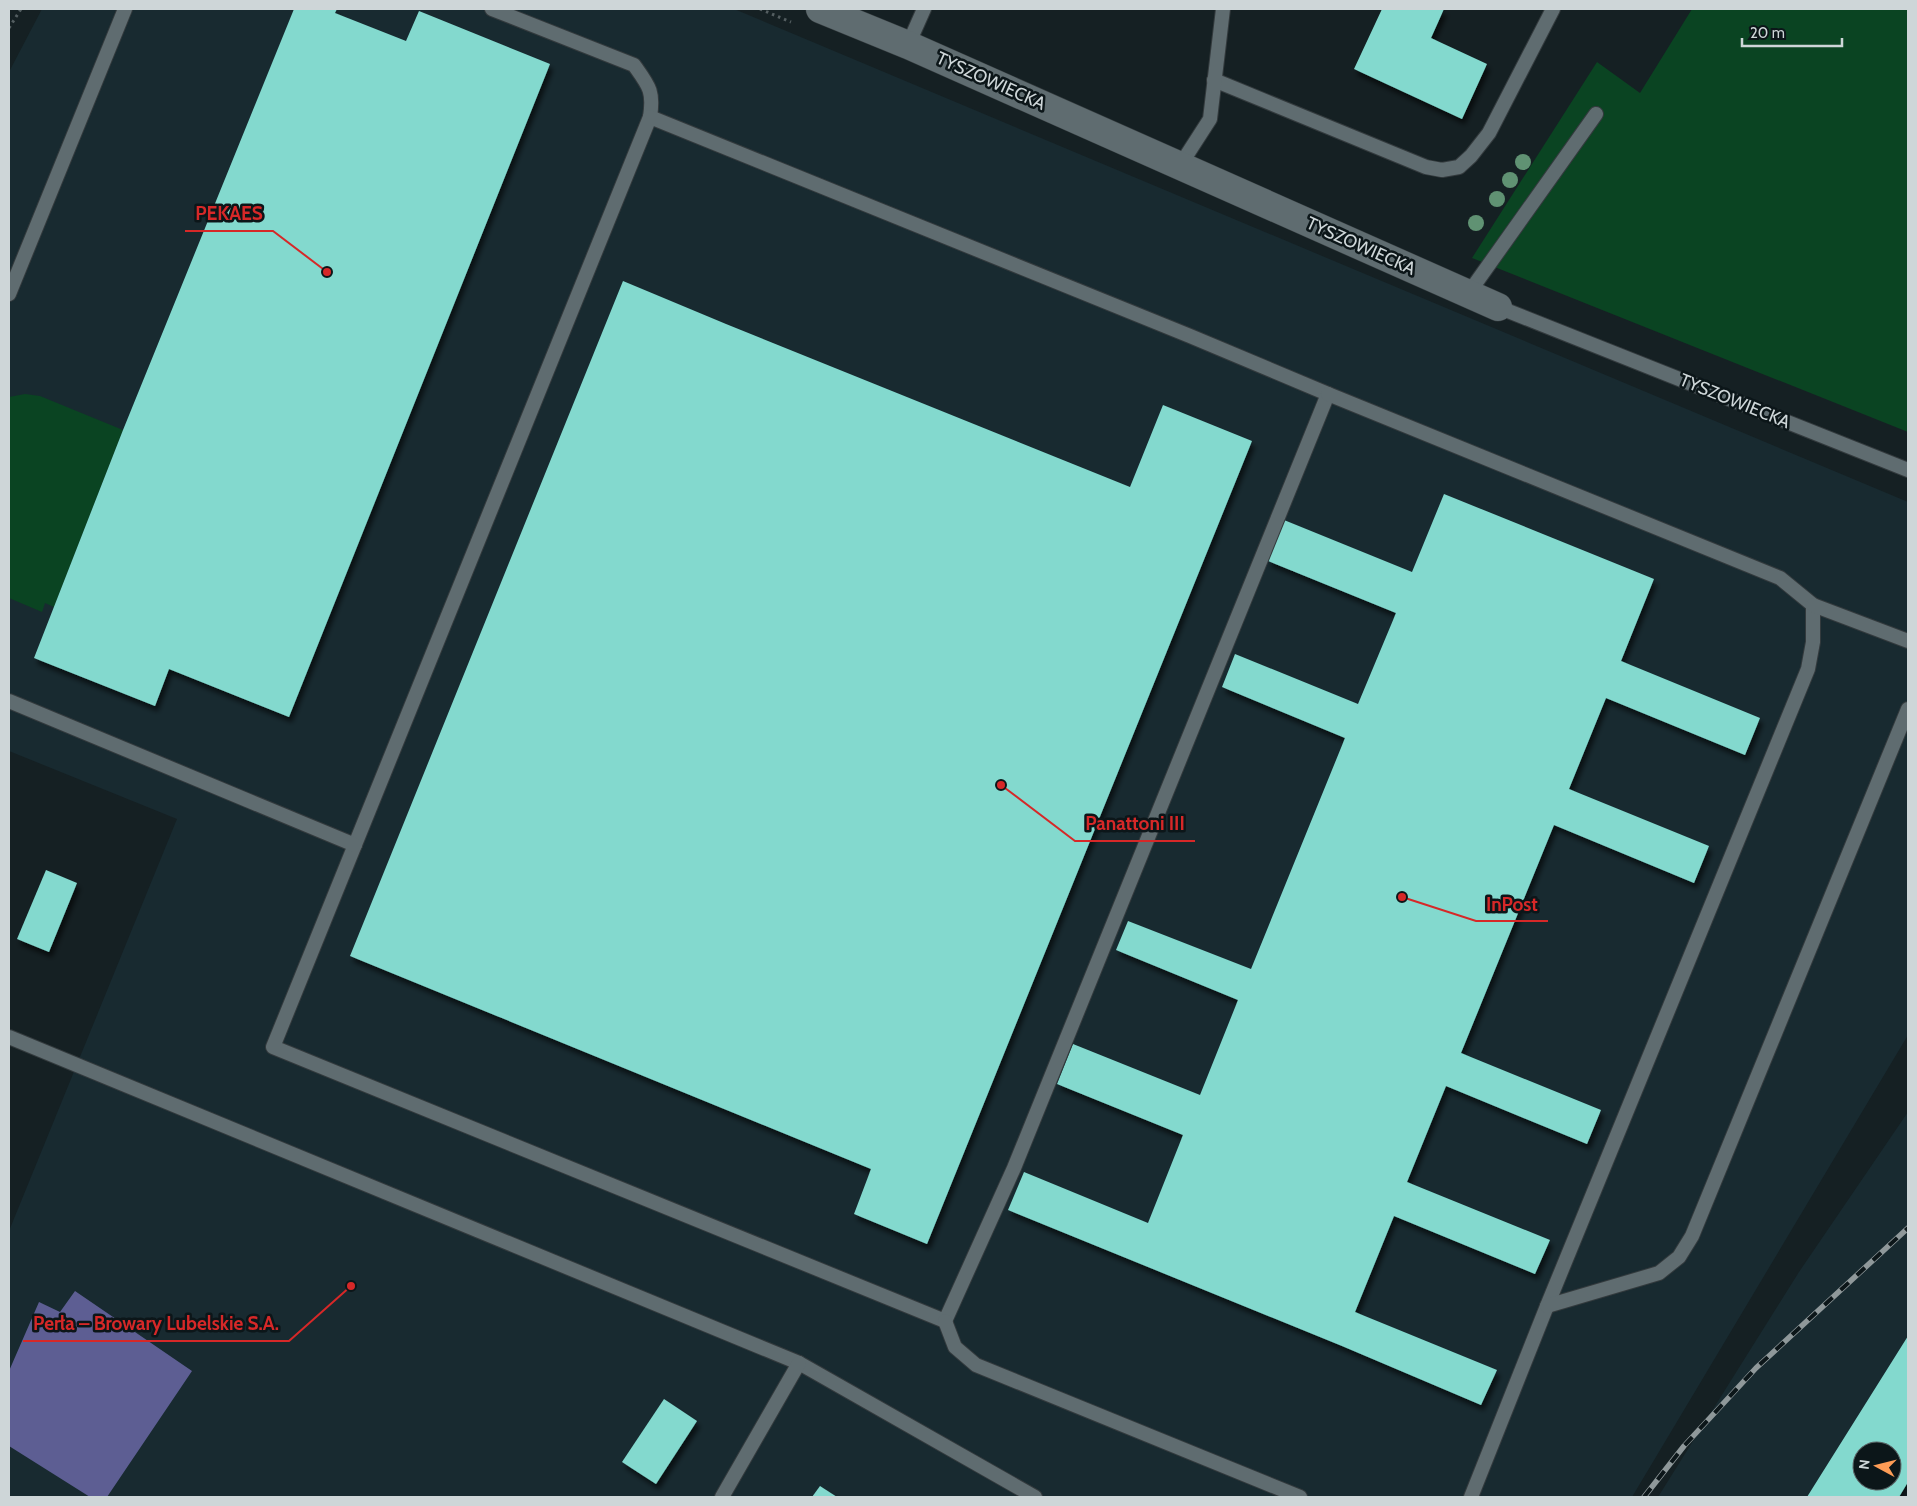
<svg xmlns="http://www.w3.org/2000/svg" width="1917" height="1506" font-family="Cabin,sans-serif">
	<defs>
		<filter id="shadow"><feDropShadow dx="3" dy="5.5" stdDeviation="2.5" flood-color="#0009"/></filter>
	</defs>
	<rect width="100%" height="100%" fill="#152023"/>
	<g fill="#182a30" fill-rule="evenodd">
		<polygon points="42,9 734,9 1908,502 1908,1035 1632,1497 9,1497 9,1231 177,819 9,751 9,72"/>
		<path d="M1908 1112V1497H1658L1799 1272ZM1862 1451H1892V1481H1862Z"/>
	</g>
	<g fill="#0a4422">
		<polygon points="1692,9 1908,9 1908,432 1472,258 1597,62 1640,93"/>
		<polygon points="25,394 40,396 123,430 54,607 45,603 42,612 9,598 9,397"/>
	</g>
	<polygon fill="#5d5e93" points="75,1291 192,1371 107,1497 90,1497 9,1446 9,1371 39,1302 60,1312"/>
	<g fill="#83d9ce" fill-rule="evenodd" filter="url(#shadow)">
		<polygon points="294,9 337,9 335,13 406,41 419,11 550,64 289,717 169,669 155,706 34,658 123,430"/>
		<polygon points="1382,9 1444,9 1431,38 1487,64 1462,119 1354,69"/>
		<polygon points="623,281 726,324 1130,487 1163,405 1252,441 927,1244 854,1214 871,1169 350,956"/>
		<polygon points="1444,494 1654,579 1621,661 1760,718 1745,755 1606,698 1569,789 1709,846 1694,883 1554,825 1461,1053 1601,1110 1587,1144 1446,1086 1407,1182 1550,1240 1535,1274 1394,1216 1355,1312 1497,1370 1481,1405 1342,1346 1008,1210 1024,1172 1148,1223 1183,1135 1057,1084 1073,1044 1200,1095 1238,1000 1116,950 1128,921 1251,969 1345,738 1222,687 1235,654 1358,704 1396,613 1268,561 1284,520 1412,572"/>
		<polygon points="46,870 77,883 49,952 17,939"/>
		<path d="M1908 1336V1482L1899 1497H1807ZM1862 1451H1892V1481H1862Z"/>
		<polygon points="664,1399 697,1421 656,1484 622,1462"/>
		<polygon points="820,1486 837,1497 812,1497"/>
	</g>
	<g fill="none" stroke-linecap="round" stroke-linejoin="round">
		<g stroke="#333a3d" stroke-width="16">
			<g id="lane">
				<path d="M492 9 634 65C649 86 654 91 650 117"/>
				<polyline points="908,45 924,9"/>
				<polyline points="1214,80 1426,167 1442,170 1459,167 1471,156 1489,133 1553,9"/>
				<polygon points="650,117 1190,336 1328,394 1014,1168 945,1321 273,1047"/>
				<polyline points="1181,164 1210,119 1223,9"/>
				<polyline points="9,294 125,9"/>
				<polyline points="1468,294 1596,114"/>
				<polyline points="1498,307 1908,470"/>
				<polyline points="1328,394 1780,578 1813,605 1813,642 1808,669 1547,1306 1471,1497"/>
				<polyline points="1813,605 1908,641"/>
				<polyline points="9,701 355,845"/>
				<polyline points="9,1037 799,1363 1035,1497"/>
				<polyline points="1547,1306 1659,1273 1679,1257 1692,1236 1908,709"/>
				<polyline points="945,1321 955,1347 976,1365 1300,1497"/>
				<polyline points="722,1497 799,1363"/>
			</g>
		</g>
		<g stroke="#333a3d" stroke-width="29">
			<polyline id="street" points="820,9 908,45 1498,307"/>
		</g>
		<g stroke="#545e61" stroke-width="3" stroke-dasharray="2.5 4" stroke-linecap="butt">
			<polyline points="760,9 791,22"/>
			<polyline points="9,28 21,9"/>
		</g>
		<use href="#lane" stroke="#5f6c70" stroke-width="14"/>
		<use href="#street" stroke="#5f6c70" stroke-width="28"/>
		<g stroke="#8f989a" stroke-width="5.5">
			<polyline id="rail" points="1644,1497 1684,1446 1756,1368 1908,1228"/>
		</g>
		<use href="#rail" stroke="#0c1619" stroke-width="4" stroke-dasharray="11" stroke-linecap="butt"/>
	</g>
	<g fill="#609273">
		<circle cx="1523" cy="162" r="8"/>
		<circle cx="1510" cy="180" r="8"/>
		<circle cx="1497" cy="199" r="8"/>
		<circle cx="1476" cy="223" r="8"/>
	</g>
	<g text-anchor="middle" stroke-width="5" stroke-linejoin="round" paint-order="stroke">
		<g font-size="18" fill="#ced6d8" stroke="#0c1619">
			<text transform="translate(991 81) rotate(24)" y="6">TYSZOWIECKA</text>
			<text transform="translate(1361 246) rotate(24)" y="6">TYSZOWIECKA</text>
			<text transform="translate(1735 401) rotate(22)" y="6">TYSZOWIECKA</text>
		</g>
	</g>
	<path fill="none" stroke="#d62828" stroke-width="2" d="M327 272L273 231H185M1001 785L1075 841H1195M1402 897L1476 921H1548M351 1286L289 1341H23"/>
	<g fill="#d62828" stroke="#0c1619" stroke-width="2">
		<circle cx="327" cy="272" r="5"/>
		<circle cx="1001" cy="785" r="5"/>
		<circle cx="1402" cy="897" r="5"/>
		<circle cx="351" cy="1286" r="5"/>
	</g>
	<g font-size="19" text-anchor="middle" font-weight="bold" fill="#d62828" stroke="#0c1619" stroke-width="5" stroke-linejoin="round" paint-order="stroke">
		<text x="229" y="220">PEKAES</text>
		<text x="1135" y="830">Panattoni III</text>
		<text x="1512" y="911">InPost</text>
		<text x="156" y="1330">Perła – Browary Lubelskie S.A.</text>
	</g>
	<rect width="1917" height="1506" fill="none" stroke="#ced6d8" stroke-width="20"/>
	<g transform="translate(1877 1466) rotate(277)"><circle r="24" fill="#0c1619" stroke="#5a6365"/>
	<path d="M0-4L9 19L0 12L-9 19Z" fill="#fd9c56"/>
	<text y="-8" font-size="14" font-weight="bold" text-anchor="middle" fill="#ced6d8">N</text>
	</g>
	<path d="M1742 38v8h100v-8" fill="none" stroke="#ced6d8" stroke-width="2.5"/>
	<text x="1750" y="38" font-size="15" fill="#ced6d8" stroke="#0c1619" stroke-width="4" paint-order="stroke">20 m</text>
</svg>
